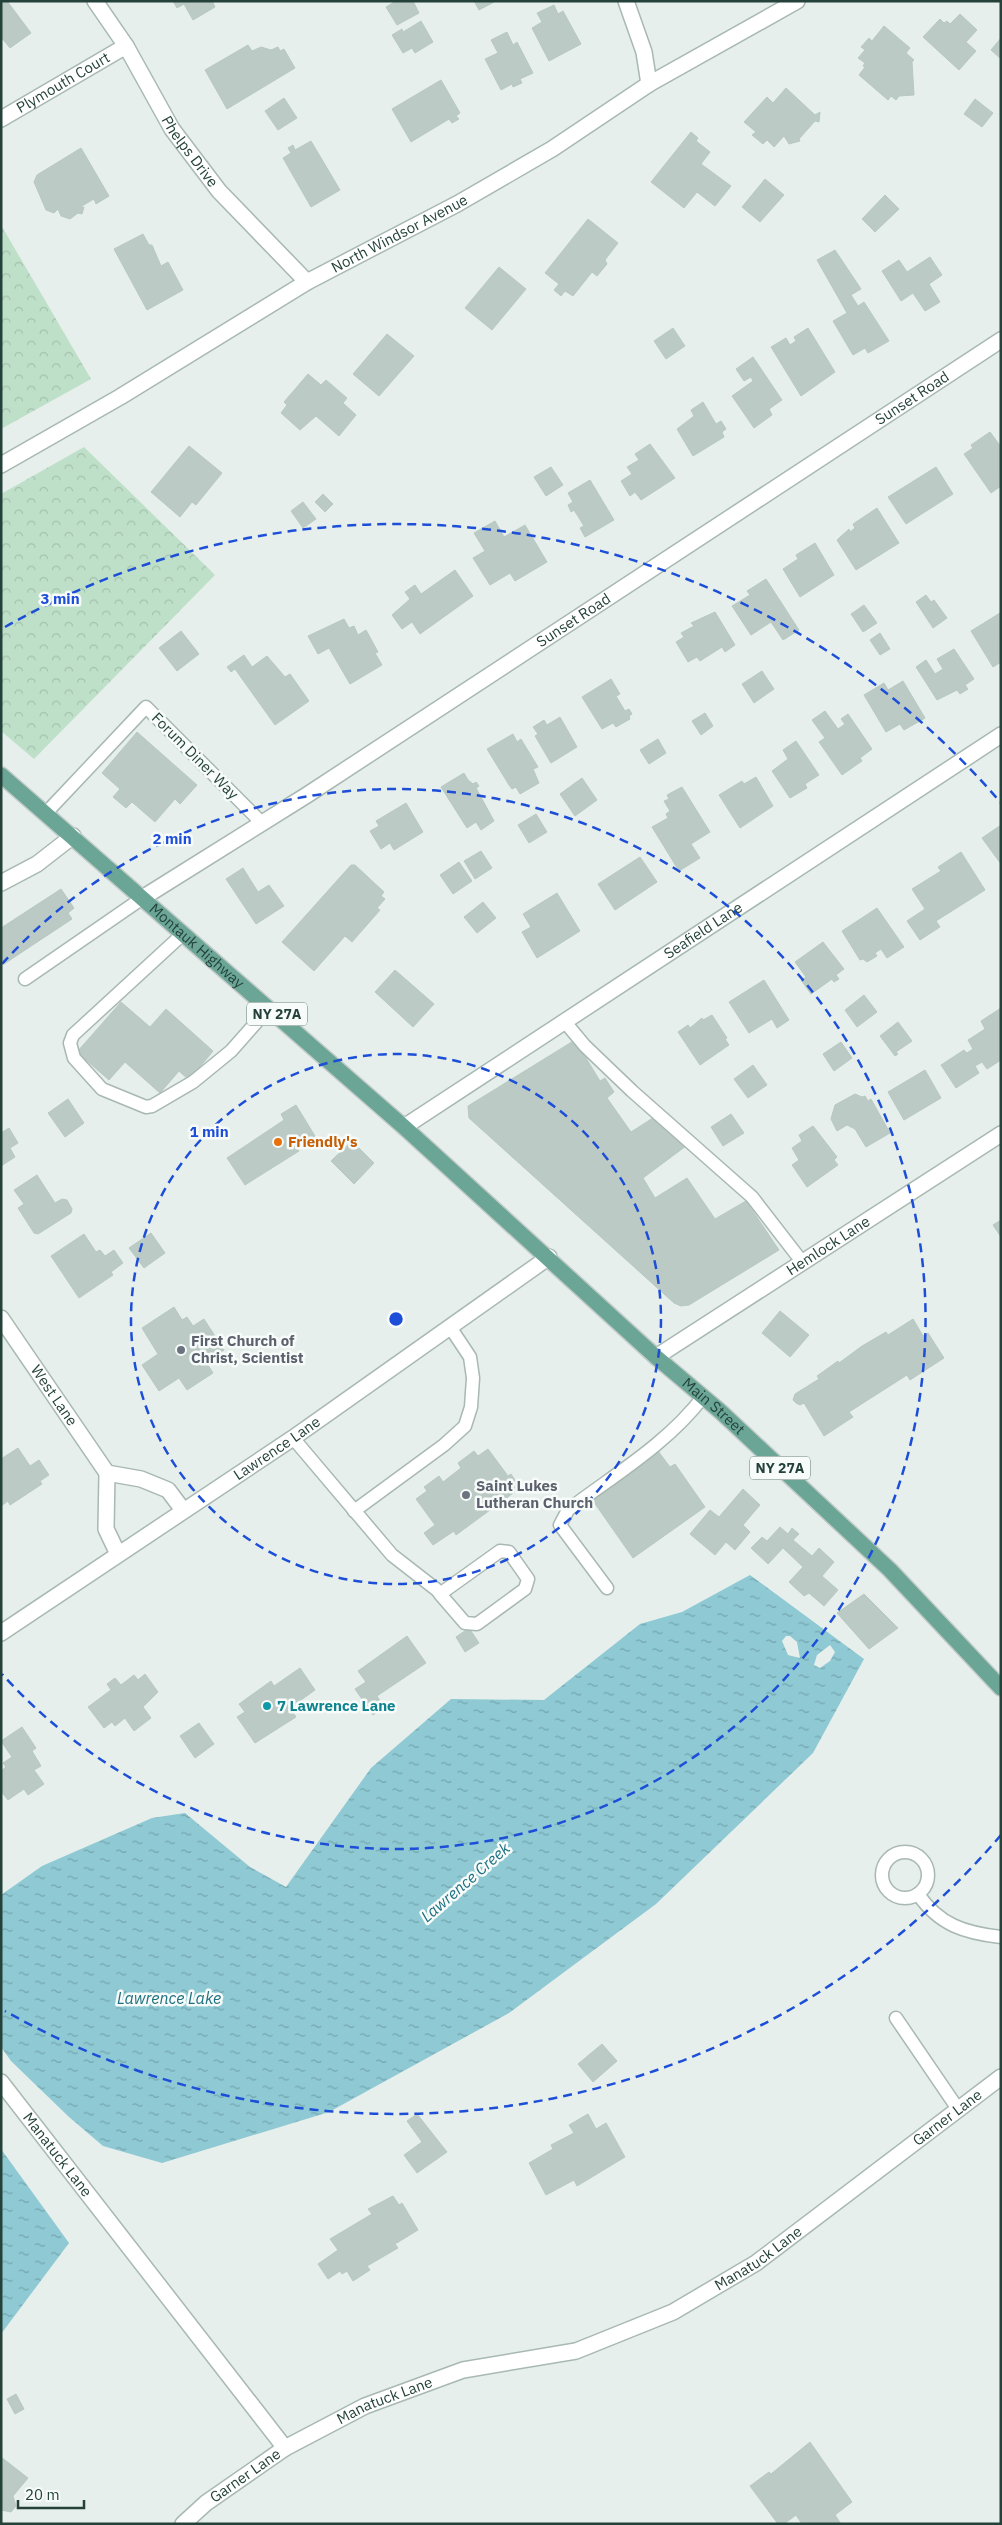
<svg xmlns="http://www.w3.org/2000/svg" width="1002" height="2525" font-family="'IBM Plex Sans',sans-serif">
	<defs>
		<pattern id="forest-crowns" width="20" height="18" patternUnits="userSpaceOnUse" patternTransform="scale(1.25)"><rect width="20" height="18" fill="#bfe0c8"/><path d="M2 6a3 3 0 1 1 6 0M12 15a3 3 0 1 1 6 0" fill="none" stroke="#a4c1ad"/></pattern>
		<pattern id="water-ripples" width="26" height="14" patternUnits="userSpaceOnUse" patternTransform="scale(1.25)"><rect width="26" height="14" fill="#8ec9d4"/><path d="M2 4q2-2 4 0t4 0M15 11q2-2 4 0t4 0" fill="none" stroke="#74a5ad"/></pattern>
	</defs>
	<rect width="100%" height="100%" fill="#e6efeb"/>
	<g fill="url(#forest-crowns)">
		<polygon points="1,225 91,379 1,429"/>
		<polygon points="84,447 215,575 34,759 1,731 1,494"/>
	</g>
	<g fill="url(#water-ripples)" fill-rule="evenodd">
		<path d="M750 1575 864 1659 813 1753 656 1904 509 2013 329 2112 162 2163 103 2146 69 2117 11 2061 1 2047V1895L42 1866 152 1818 185 1813 250 1867 286 1887 371 1768 451 1699 544 1700 640 1624 682 1612ZM786 1636H790L797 1642 800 1658 788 1655 782 1641ZM830 1645 835 1652 830 1661 820 1668 814 1665 817 1655Z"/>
		<polygon points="1,2149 69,2243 1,2334"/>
	</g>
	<g fill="#bbcac4" stroke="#b8c9c2">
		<polygon points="1,1 7,1 31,33 10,48 1,37"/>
		<polygon points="173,1 212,1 215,7 193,20 184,4 177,8"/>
		<polygon points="396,1 413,1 419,13 397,25 386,7"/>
		<polygon points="474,1 496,1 479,10"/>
		<polygon points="554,5 558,14 563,11 581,44 549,61 532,28 542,22 537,13"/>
		<polygon points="960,14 977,30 966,42 976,51 959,70 923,37 940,19 944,23 947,21 950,24"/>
		<polygon points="421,21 433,42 415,53 412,48 403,53 392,35 402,29 403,32"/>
		<polygon points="884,26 910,48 906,53 914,60 912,62 914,95 899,96 896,100 891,96 888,100 859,75 865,67 863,66 865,63 858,58 865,50 861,47 869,38 872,41"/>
		<polygon points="507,32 513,45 517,42 533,73 520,79 522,83 513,87 512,84 501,90 485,59 498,53 491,40"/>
		<polygon points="1001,38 1001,59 991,50"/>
		<polygon points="248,45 252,51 261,47 271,50 278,47 280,51 284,49 295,68 227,109 205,70"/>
		<polygon points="441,80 460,113 456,116 459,119 452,123 449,119 411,142 392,109"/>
		<polygon points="786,88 815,115 820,112 819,122 815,121 799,139 800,141 789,144 784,136 774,147 767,140 763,144 752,135 756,132 744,122 767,97 773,103"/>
		<polygon points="284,98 297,118 278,130 265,111"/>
		<polygon points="975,99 993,113 982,127 964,114"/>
		<polygon points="691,132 698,138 696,141 710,152 701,164 731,186 715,206 697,192 684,208 651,182"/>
		<polygon points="311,141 340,190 311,207 283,158 291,153 288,148 293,145 295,150"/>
		<polygon points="81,148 109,196 96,204 94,199 80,207 84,207 82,214 78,213 70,219 61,216 58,209 54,213 46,210 34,182 37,175"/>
		<polygon points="765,179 784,195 760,222 742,207"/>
		<polygon points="885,195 899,209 875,232 862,219"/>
		<polygon points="588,219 618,243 605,260 607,264 597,276 592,272 573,296 565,291 561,296 554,290 559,284 545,273"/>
		<polygon points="143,234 149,245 152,245 161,266 168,262 183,290 147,310 114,249"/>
		<polygon points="835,250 861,289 851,295 858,306 864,302 889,341 868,353 865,348 853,355 833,321 847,313 817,260"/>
		<polygon points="930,257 942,275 929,284 940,302 925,311 913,293 901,301 882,271 899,260 907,272"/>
		<polygon points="499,267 526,289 492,330 465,308"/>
		<polygon points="673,328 685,346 666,359 654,341"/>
		<polygon points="808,328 835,372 801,396 771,347 786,338 790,345 796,341 794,337"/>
		<polygon points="387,334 414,356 379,396 353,374"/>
		<polygon points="753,357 782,400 769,409 772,415 754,428 732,396 753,381 751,377 744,381 736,369"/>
		<polygon points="308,374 321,385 326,380 347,398 343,403 356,415 339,436 316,416 300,430 281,413 287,405 284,402"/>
		<polygon points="703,402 716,424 721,421 726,429 722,432 724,437 693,456 677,429 694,416 691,410"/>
		<polygon points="990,432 1001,447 1001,471 999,472 1001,486 991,493 964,454 973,448 971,445"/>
		<polygon points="650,444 675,478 641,500 635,492 630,496 621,481 632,474 627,467 639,460 635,454"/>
		<polygon points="189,446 222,473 196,505 192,502 180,517 151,492"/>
		<polygon points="551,467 563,485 546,496 534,477"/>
		<polygon points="936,467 953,494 906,524 888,497"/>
		<polygon points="590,480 614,520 585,537 580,528 584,526 574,510 571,512 568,505 573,502 568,493"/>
		<polygon points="323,494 333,504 325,512 315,502"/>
		<polygon points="303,502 316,519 303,528 291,511"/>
		<polygon points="877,508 899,543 856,570 837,540 849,529 850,532 855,528 853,524"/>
		<polygon points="495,521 504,537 525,525 547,562 515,581 510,573 490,585 473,558 485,551 474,533"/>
		<polygon points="815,543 834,575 800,597 783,569 798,559 796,555"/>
		<polygon points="455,570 473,596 420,634 412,622 402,629 392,615 410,599 405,592 415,585 421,594"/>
		<polygon points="766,579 799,630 783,640 771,622 751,635 732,606 750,595 747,591"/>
		<polygon points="926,595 931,602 934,600 947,618 933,628 916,602"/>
		<polygon points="864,605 877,623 863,632 851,614"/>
		<polygon points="715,612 735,645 725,652 722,647 700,661 697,657 688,662 676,642 684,637 681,633 694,626 691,623"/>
		<polygon points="1000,613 1001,662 993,667 971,631"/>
		<polygon points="344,619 349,628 354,626 358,635 366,630 378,652 375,653 382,665 350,684 329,648 318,654 308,636"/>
		<polygon points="181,631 199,654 177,671 159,648"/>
		<polygon points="880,633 890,649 880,655 870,640"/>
		<polygon points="954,649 974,679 965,685 968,689 960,694 957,690 937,700 916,667 926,660 935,674 943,669 937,659"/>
		<polygon points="244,655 252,667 267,656 285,677 290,674 309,701 275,725 235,669 231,672 227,667"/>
		<polygon points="762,671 774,689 754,703 742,684"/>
		<polygon points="611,679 620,694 616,696 625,711 629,709 632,714 629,716 630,719 616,727 613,723 602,729 582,697"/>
		<polygon points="903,681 925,718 904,730 900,724 886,732 864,695 884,683 888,690"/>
		<polygon points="825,711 838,729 845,724 841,719 848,714 872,749 860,758 862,761 842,775 819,742 825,738 812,720"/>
		<polygon points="705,713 713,726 701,735 692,721"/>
		<polygon points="560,717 577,747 551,763 535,736 538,734 533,727 544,720 547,725"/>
		<polygon points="137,732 197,785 180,804 175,799 155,822 132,802 126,808 113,797 120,789 102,773"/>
		<polygon points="513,734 517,742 521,739 538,767 533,769 539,783 520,794 516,787 512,789 509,785 487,749"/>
		<polygon points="658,739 666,753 649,764 640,750"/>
		<polygon points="796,741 819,775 805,784 807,788 790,798 772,771 788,759 783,750"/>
		<polygon points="464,773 468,780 473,784 476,782 479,786 476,788 494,821 481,830 476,822 467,828 441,787"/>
		<polygon points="756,777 773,806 740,828 719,795 742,781 744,784"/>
		<polygon points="582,778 597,800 575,816 560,794"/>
		<polygon points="682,787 710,832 691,844 700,858 679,871 652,827 668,818 666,814 670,811 664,801 669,799 667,795"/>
		<polygon points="406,803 423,832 394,850 390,843 381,849 370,831 379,826 376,821"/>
		<polygon points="536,814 547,832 529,843 518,825"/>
		<polygon points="1001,825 1001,864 982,838"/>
		<polygon points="481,851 492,868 475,879 464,861"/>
		<polygon points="961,852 985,890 936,921 940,927 920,940 907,921 925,909 912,889 941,871 938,867"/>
		<polygon points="640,857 657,882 615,910 598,884"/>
		<polygon points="459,862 472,881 453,894 440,875"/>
		<polygon points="351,865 355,865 384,892 381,896 385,899 377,908 380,910 352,942 345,936 314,971 282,942"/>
		<polygon points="243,868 258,892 269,885 284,906 256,924 226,879"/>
		<polygon points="61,889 74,908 68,913 72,919 4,964 1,960 1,928"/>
		<polygon points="557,893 580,931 537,958 522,932 531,927 523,914"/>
		<polygon points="483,902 496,918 477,933 464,917"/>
		<polygon points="877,908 904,947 887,958 881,949 875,953 877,956 867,962 863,959 860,960 842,931"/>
		<polygon points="823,942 844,969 836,975 839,979 834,982 832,979 811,994 801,980 806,977 795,962"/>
		<polygon points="395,970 434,1004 413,1027 375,992"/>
		<polygon points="764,980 789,1020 777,1028 772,1019 749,1033 729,1002"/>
		<polygon points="864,995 877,1012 857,1027 845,1010"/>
		<polygon points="121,1002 150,1027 166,1009 213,1051 189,1080 179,1071 160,1093 125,1062 109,1080 77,1052"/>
		<polygon points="1001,1008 1001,1060 987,1069 982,1062 975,1066 979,1073 956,1088 941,1065 964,1050 967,1053 973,1049 968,1040 985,1029 981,1021"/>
		<polygon points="712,1015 727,1038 725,1039 729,1045 700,1065 678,1032 688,1025 690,1028 702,1018 703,1020"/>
		<polygon points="898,1022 912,1041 896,1052 898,1054 895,1056 880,1036"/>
		<polygon points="575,1040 600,1081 605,1078 614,1092 607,1098 631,1132 656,1116 690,1143 643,1178 655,1198 687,1178 715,1219 746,1201 779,1250 689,1305 681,1306 674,1303 469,1118 468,1106"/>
		<polygon points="841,1042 852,1058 834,1071 823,1054"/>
		<polygon points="753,1065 767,1085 748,1098 734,1079"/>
		<polygon points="925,1070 941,1098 904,1120 888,1092"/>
		<polygon points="855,1094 862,1097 865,1096 868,1101 871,1099 890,1133 866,1147 855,1129 847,1125 837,1131 831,1119 835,1105"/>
		<polygon points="68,1099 84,1123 65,1137 48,1113"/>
		<polygon points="296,1105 315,1136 297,1148 299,1151 245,1185 227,1158 284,1120 281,1114"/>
		<polygon points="731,1114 744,1133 723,1146 711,1127"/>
		<polygon points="813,1126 837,1157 834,1160 838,1165 807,1187 792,1165 799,1160 792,1148 802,1141 799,1135"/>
		<polygon points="9,1128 18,1143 10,1148 15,1157 1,1166 1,1133"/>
		<polygon points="352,1141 374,1163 354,1184 331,1161"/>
		<polygon points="37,1175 55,1203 62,1199 67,1200 72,1209 71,1213 38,1234 34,1233 18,1208 24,1204 14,1190"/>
		<polygon points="1001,1220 1001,1237 993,1225"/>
		<polygon points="151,1233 165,1253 144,1268 129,1248"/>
		<polygon points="84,1234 96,1252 100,1250 105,1256 114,1250 123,1263 111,1272 113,1275 79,1298 51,1256"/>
		<polygon points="174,1307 182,1320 187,1317 193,1326 204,1319 224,1350 206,1362 213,1373 187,1390 179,1378 159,1391 142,1365 158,1354 142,1328"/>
		<polygon points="780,1311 809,1335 790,1357 762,1333"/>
		<polygon points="913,1319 923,1336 928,1333 944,1358 910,1380 907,1375 849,1412 853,1417 824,1436 804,1403 800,1405 796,1403 793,1400 795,1394 819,1379 817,1376 838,1361 839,1363 862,1346 886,1332 888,1335"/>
		<polygon points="18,1448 30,1466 39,1460 49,1475 40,1481 42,1484 10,1505 8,1501 1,1506 1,1459"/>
		<polygon points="488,1449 508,1476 511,1474 520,1488 456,1535 454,1531 433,1545 424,1533 435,1525 416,1499 427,1491 424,1487 439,1476 443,1482 461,1468 458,1463 474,1451 478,1456"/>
		<polygon points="658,1451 670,1467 675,1464 705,1507 633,1558 591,1498"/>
		<polygon points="743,1489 760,1505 743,1525 750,1532 735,1550 726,1542 715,1555 690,1534 710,1510 719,1517"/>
		<polygon points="780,1527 788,1534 792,1528 799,1534 793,1540 812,1556 819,1548 834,1562 822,1576 838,1590 824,1606 809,1593 804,1596 789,1582 803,1567 783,1548 768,1564 751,1548 762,1537 767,1541"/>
		<polygon points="864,1594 898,1628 869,1649 837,1613"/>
		<polygon points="469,1628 479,1643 465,1652 456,1637"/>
		<polygon points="407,1636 426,1663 377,1696 384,1707 373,1715 355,1689 366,1682 358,1671"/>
		<polygon points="300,1668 315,1690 290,1708 296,1717 255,1743 237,1717 245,1712 239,1704 271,1681 274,1686"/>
		<polygon points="145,1674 158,1692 143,1707 151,1718 134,1731 125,1718 115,1726 112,1722 104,1728 88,1707 111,1690 107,1684 115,1678 121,1685 134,1675 138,1680"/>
		<polygon points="199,1723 214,1744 195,1758 180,1736"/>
		<polygon points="22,1727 36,1748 32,1751 41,1766 34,1770 44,1784 28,1795 24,1789 8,1800 1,1791 1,1771 6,1767 3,1763 12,1757 1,1741"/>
		<polygon points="602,2044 617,2061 593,2082 578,2064"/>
		<polygon points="417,2114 447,2152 417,2173 404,2155 422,2142 407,2121"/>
		<polygon points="588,2114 596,2129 606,2123 625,2157 577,2186 574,2180 546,2195 529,2163 553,2149 551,2145 574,2133 569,2125"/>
		<polygon points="393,2196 399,2205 402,2203 418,2230 395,2244 398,2248 367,2266 370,2270 353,2281 347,2271 342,2274 340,2271 328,2279 318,2264 338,2250 330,2239 372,2214 368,2209"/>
		<polygon points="16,2394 24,2409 15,2414 7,2399"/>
		<polygon points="810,2442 852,2502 835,2515 841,2524 802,2524 796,2515 784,2524 778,2524 750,2486 769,2472 771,2474"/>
		<polygon points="1,2457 28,2478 13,2496 16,2506 11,2512 1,2510"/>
	</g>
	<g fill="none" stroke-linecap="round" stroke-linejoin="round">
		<g stroke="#a8b8b2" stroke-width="15">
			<g id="service">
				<polyline points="46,813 146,707 262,823"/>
				<polyline points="184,933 73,1035 70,1043 74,1058 102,1089 146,1107 152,1106 193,1082 231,1051 269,1008"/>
				<polyline points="25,979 144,897"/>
				<polyline points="565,1022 585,1046 632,1091 752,1197 803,1263"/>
				<polyline points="293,1438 392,1555 437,1590 440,1594 465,1623 477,1624 525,1589 528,1579 509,1552 500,1551 440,1594"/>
				<polyline points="354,1511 444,1445 465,1426 471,1407 473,1378 470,1357 450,1327"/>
				<path d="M607 1588 560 1525 568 1510C614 1475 667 1444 703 1397"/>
				<circle cx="905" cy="1875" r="23"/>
				<path d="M918 1894C939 1925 965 1933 1001 1937"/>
				<polyline points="896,2018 958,2109"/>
			</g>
		</g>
		<g stroke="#a8b8b2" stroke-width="18">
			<g id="minor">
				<path id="s1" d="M95 1 126 46 172 129 219 191 307 282"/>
				<polyline points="626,1 644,52 649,84"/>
				<path id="s2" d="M1 119 126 46"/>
				<path id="s3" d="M1 465 120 397 307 282 457 204 552 149 649 84 797 1"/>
				<polyline points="1,883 37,864 73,836"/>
				<path id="s4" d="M144 897 307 795 1001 340"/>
				<path id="s5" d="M404 1127 1001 735"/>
				<path id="s6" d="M1 1318 107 1473 106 1529 118 1554"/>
				<path id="s7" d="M656 1357 1001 1134"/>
				<polyline points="107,1473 141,1479 168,1490 183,1510"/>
				<path id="s8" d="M1 1633 293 1438 549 1257"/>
				<path id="s9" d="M1 2082 285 2448"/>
				<path id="s10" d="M183 2524 206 2503 285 2448 365 2406 463 2370 576 2351 673 2312 756 2263 1001 2077"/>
			</g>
		</g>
		<g stroke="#c2cac8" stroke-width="18">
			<g id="primary">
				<path id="s11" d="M1 775 404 1127 656 1357 721 1412 890 1570 1001 1688"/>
			</g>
		</g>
		<use href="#service" stroke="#fff" stroke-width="12"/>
		<use href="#minor" stroke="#fff" stroke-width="15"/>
		<use href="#primary" stroke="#6aa596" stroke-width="15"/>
	</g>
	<g fill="none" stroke="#1d4ed8" stroke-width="2.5" stroke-dasharray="9 6">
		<circle cx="396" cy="1319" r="265"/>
		<path d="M2 964A530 530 0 1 1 2 1674"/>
		<path d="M1001 1835A795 795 0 0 1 5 2011M5 627A795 795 0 0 1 1001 803"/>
	</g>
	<circle fill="#e8710a" stroke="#f7fbf9" stroke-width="2" cx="278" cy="1142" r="5"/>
	<g fill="#6b7280" stroke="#f7fbf9" stroke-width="2">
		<circle cx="181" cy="1350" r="5"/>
		<circle cx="466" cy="1495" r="5"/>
	</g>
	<circle fill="#0f9aa8" stroke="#f7fbf9" stroke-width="2" cx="267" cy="1706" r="5"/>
	<g text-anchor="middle" stroke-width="5" stroke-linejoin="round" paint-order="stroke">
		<g fill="#f7fbf9" stroke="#637a73" stroke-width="1">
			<rect x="247" y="1002.5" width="60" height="23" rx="4"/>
			<rect x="750" y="1456.5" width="60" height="23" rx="4"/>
		</g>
		<g font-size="14" font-weight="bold" fill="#24423a">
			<text x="277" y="1019">NY 27A</text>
			<text x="780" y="1473">NY 27A</text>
		</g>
		<g font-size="15" fill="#24423a" stroke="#f7fbf9">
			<text dy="5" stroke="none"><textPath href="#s2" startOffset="72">Plymouth Court</textPath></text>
			<text dy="5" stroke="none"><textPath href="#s1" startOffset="178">Phelps Drive</textPath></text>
			<text dy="5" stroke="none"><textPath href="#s3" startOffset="461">North Windsor Avenue</textPath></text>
			<text dy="5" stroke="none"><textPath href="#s4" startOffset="916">Sunset Road</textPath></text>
			<text dy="5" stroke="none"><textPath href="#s4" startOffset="511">Sunset Road</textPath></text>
			<text transform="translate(195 756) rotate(45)" y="5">Forum Diner Way</text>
			<text dy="5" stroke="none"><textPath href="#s5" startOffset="358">Seafield Lane</textPath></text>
			<text dy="5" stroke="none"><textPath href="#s11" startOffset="260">Montauk Highway</textPath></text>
			<text dy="5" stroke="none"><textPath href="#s7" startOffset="205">Hemlock Lane</textPath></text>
			<text dy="5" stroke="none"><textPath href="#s6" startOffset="94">West Lane</textPath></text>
			<text dy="5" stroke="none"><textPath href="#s11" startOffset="952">Main Street</textPath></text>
			<text dy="5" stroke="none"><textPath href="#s8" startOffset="332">Lawrence Lane</textPath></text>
			<text dy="5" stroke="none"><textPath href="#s10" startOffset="878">Garner Lane</textPath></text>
			<text dy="5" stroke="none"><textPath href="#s9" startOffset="92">Manatuck Lane</textPath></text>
			<text dy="5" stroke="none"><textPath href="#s10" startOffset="642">Manatuck Lane</textPath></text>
			<text dy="5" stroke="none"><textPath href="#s10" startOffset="238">Manatuck Lane</textPath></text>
			<text dy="5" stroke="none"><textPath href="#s10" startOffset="79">Garner Lane</textPath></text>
		</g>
		<g font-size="15" font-weight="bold" fill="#c56008" stroke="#f7fbf9" text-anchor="start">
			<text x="288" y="1147">Friendly's</text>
		</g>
		<g font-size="15" font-weight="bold" fill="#5b616d" stroke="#f7fbf9" text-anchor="start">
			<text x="191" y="1346">First Church of<tspan x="191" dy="17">Christ, Scientist</tspan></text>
			<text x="476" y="1491">Saint Lukes<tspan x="476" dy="17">Lutheran Church</tspan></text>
		</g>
		<g font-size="15" font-weight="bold" fill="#0d838f" stroke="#f7fbf9" text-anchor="start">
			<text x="277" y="1711">7 Lawrence Lane</text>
		</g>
		<g font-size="16" font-style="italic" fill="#1c6f80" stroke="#f7fbf9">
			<text transform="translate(465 1882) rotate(-41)" y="6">Lawrence Creek</text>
			<text x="169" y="2004">Lawrence Lake</text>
		</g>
	</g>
	<circle cx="396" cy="1319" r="8" fill="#1d4ed8" stroke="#f7fbf9" stroke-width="2.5"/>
	<g font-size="15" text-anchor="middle" font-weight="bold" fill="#1d4ed8" stroke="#f7fbf9" stroke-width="5" stroke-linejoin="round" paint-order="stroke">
		<text x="60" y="604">3 min</text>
		<text x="172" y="844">2 min</text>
		<text x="209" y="1137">1 min</text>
	</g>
	<rect width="1002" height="2525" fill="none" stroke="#24423a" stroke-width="5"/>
	<path d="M18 2500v8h66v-8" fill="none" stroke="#24423a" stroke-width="2.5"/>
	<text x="25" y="2500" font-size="15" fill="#24423a" stroke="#f7fbf9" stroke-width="4" paint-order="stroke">20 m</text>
</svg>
